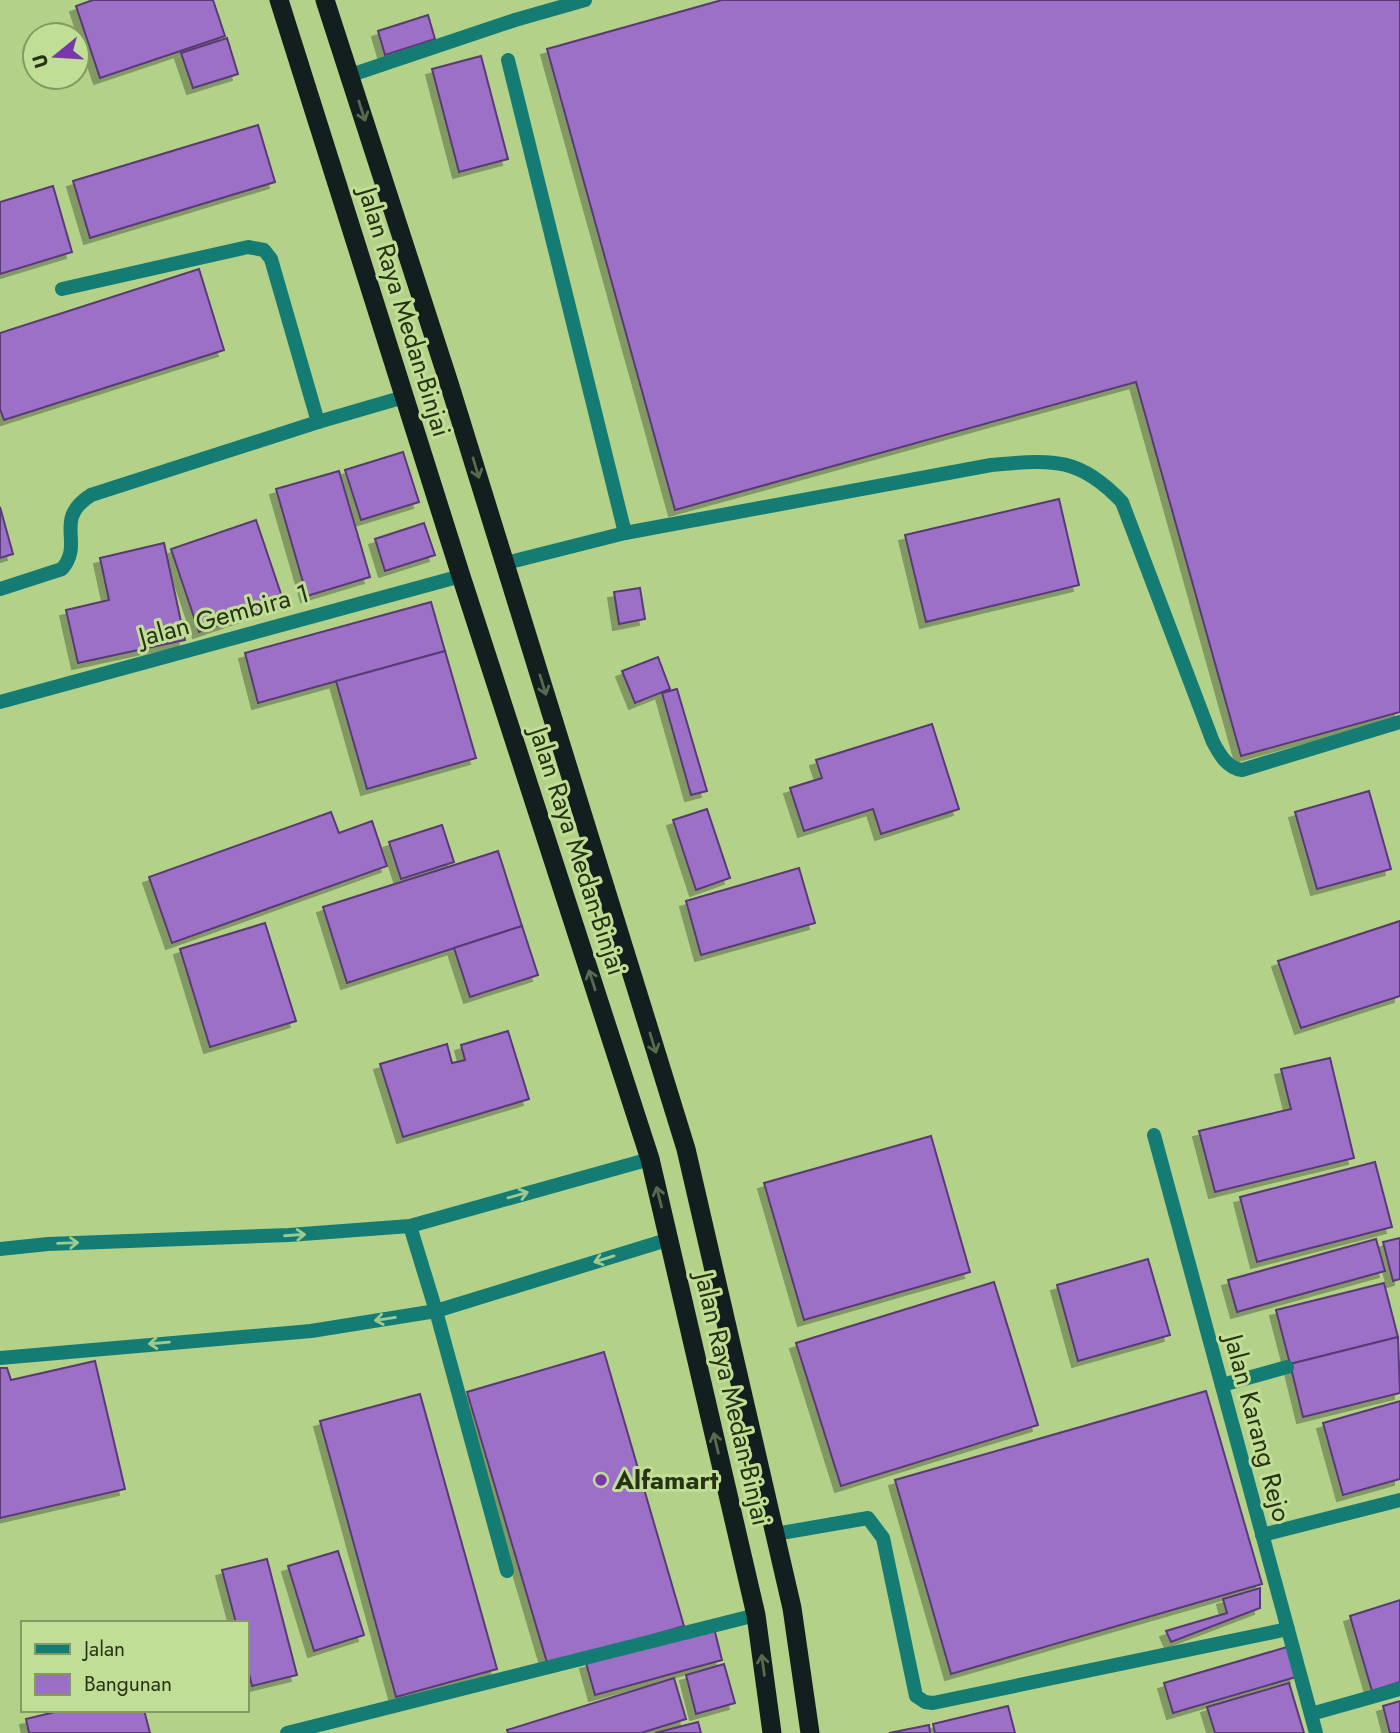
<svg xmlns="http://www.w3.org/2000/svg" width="1400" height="1733" font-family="Jost,sans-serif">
	<defs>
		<filter id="shadow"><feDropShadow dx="-6" dy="6" stdDeviation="0" flood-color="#0004"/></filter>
	</defs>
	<rect width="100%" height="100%" fill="#b3d188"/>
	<g fill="#9c6fc7" stroke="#593a75" stroke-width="2" filter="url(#shadow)">
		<polygon points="93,0 213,0 225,36 100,78 76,6"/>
		<polygon points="722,0 1400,0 1400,712 1241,756 1136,382 675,510 547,49"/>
		<polygon points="428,15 435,39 385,55 378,31"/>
		<polygon points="227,38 238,74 193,88 181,53"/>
		<polygon points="481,56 508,159 459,172 432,69"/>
		<polygon points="258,125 275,182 90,238 73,181"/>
		<polygon points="53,186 72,252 0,274 0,202"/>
		<polygon points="199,269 224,350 4,420 0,409 0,333"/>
		<polygon points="403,452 419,502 361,520 345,470"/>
		<polygon points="339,471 370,577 307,596 276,489"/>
		<polygon points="1059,499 1079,585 926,622 905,535"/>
		<polygon points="0,507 13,554 0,558"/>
		<polygon points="256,520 284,603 199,632 171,549"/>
		<polygon points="424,523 435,555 385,571 375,539"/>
		<polygon points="164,543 185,640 78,663 66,610 109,600 100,558"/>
		<polygon points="640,588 645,619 619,624 614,592"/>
		<polygon points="431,602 445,651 258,703 245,653"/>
		<polygon points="445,651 476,758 367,789 336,681"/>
		<polygon points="658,657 670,689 635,703 622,671"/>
		<polygon points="677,689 707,791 691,795 662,693"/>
		<polygon points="932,724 959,809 881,834 873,809 804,831 790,788 822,778 816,760"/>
		<polygon points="1369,791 1391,869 1317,889 1295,812"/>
		<polygon points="707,809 730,878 696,890 673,820"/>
		<polygon points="331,812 339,833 372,821 387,866 172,943 149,877"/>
		<polygon points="442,825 454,862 401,879 389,842"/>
		<polygon points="498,851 522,926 347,983 323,907"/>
		<polygon points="799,868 815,923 701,955 686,901"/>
		<polygon points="1400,921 1400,996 1301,1028 1278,961"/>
		<polygon points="265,923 296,1021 210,1047 180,949"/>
		<polygon points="522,926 538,975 470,997 454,948"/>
		<polygon points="508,1031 529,1099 403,1137 380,1064 447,1044 452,1063 465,1060 461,1045"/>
		<polygon points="1330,1058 1354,1158 1215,1192 1199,1131 1291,1109 1281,1069"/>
		<polygon points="931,1136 970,1272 804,1320 764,1183"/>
		<polygon points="1375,1162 1392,1227 1257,1262 1240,1197"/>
		<polygon points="1400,1238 1400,1279 1393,1281 1383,1242"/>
		<polygon points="1376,1239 1385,1271 1237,1312 1228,1280"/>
		<polygon points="1148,1259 1170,1335 1078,1361 1057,1285"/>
		<polygon points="994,1282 1038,1425 841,1486 796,1343"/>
		<polygon points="1384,1283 1398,1337 1290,1364 1276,1310"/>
		<polygon points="1398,1337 1400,1393 1303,1417 1290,1364"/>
		<polygon points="604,1352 684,1626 548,1666 467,1392"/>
		<polygon points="95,1361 125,1489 0,1518 0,1368 7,1368 11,1380"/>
		<polygon points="1206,1391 1262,1584 951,1674 895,1480"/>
		<polygon points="420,1394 497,1669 396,1697 320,1421"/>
		<polygon points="1400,1401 1400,1479 1343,1495 1323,1423"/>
		<polygon points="338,1551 364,1635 314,1651 288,1566"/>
		<polygon points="267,1559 297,1675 252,1686 247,1665 247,1623 236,1623 222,1570"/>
		<polygon points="1260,1588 1260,1608 1171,1642 1166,1631 1227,1613 1223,1599"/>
		<polygon points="1400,1600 1400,1682 1372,1691 1350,1616"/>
		<polygon points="714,1628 722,1660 595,1695 586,1663"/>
		<polygon points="1287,1647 1296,1677 1173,1713 1164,1683"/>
		<polygon points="724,1664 735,1703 696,1714 686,1675"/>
		<polygon points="674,1678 686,1719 641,1733 508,1733 507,1730"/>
		<polygon points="1289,1683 1304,1733 1215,1733 1207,1707"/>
		<polygon points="1400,1701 1400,1733 1390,1733 1383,1706"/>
		<polygon points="1008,1706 1015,1733 935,1733 933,1724"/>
		<polygon points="63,1710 144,1710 150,1733 29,1733 26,1719"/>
		<polygon points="698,1722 701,1733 655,1733"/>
		<polygon points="929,1725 930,1733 889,1733"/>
	</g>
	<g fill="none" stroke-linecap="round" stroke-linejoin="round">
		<g stroke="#157c74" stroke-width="14">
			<polyline points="508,60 625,533"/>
			<polyline points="351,75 515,20 585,0"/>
			<path d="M506 563 625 533 991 465C1050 460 1078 455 1122 502L1213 742C1220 755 1227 768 1242 770L1400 722"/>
			<polyline points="775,1534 868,1518 883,1538 916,1696 925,1702 933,1703 1288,1629"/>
		</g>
		<g stroke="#157c74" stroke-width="14">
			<polyline points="62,289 248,247 264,250 271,259 318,422"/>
			<path d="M0 589 62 569C85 542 52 520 91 495L318 422 404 397"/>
			<polyline points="0,702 461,576"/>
			<polyline points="1154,1135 1316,1733"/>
			<polyline points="410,1226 436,1311 507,1571"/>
			<polyline points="0,1249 48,1244 289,1235 410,1226 650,1159"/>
			<polyline points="0,1358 311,1331 436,1311 670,1239"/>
			<polyline points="1222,1385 1287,1367"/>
			<polyline points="1262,1535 1400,1500"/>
			<polyline points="1311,1714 1400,1689"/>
			<polyline points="287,1733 756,1615"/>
		</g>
		<g stroke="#121f1e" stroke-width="19">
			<polyline points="279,0 461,576 650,1159 756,1615 772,1733"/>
			<polyline points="325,0 449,383 686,1149 792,1608 810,1733"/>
		</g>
	</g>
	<defs><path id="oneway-shaft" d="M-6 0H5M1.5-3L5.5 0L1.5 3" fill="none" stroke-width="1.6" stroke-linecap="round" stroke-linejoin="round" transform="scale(1.75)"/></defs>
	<g stroke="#586b4e">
		<use href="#oneway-shaft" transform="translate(362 111) rotate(72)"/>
		<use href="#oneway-shaft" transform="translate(476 468) rotate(73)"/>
		<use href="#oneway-shaft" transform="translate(543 685) rotate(73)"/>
		<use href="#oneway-shaft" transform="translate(592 980) rotate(-108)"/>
		<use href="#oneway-shaft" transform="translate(653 1043) rotate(73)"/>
		<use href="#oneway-shaft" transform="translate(659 1197) rotate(-104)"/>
		<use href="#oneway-shaft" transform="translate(716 1443) rotate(-103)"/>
		<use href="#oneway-shaft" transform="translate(763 1665) rotate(-98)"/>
	</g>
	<g stroke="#9eca8e">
		<use href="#oneway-shaft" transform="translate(518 1195) rotate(-16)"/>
		<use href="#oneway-shaft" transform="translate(295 1235) rotate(-4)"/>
		<use href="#oneway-shaft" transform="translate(68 1243) rotate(-2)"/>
		<use href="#oneway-shaft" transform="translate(604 1259) rotate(163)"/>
		<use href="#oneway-shaft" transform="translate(385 1319) rotate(171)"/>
		<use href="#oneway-shaft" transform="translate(159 1343) rotate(175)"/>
	</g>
	<circle fill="#7837ac" stroke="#c0de95" stroke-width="2.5" cx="601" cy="1480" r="7"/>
	<g text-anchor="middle" stroke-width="6" stroke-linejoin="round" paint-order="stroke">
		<g font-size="26" fill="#283316" stroke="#c0de95">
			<text transform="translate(405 312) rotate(73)" y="9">Jalan Raya Medan-Binjai</text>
			<text transform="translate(224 615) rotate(-15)" y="9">Jalan Gembira 1</text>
			<text transform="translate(578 851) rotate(72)" y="9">Jalan Raya Medan-Binjai</text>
			<text transform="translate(733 1399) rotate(77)" y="9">Jalan Raya Medan-Binjai</text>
			<text transform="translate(1258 1428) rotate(75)" y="9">Jalan Karang Rejo</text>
		</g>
		<g font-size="26" font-weight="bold" fill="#283316" stroke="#c0de95" text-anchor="start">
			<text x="615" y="1489">Alfamart</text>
		</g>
	</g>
	<rect x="21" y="1621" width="228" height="91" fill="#c0de95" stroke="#839a62" stroke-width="2"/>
	<rect x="35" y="1644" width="35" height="10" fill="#157c74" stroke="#839a62" stroke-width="2"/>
	<text x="84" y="1656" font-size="21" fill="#283316">Jalan</text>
	<rect x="35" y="1674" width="35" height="21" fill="#9c6fc7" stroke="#839a62" stroke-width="2"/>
	<text x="84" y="1691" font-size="21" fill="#283316">Bangunan</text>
	<g transform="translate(56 56) rotate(252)"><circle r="33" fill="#c0de95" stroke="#839a62" stroke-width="2"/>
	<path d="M0-5L12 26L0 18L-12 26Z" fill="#7837ac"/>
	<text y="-10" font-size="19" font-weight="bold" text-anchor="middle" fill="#283316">U</text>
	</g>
</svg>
